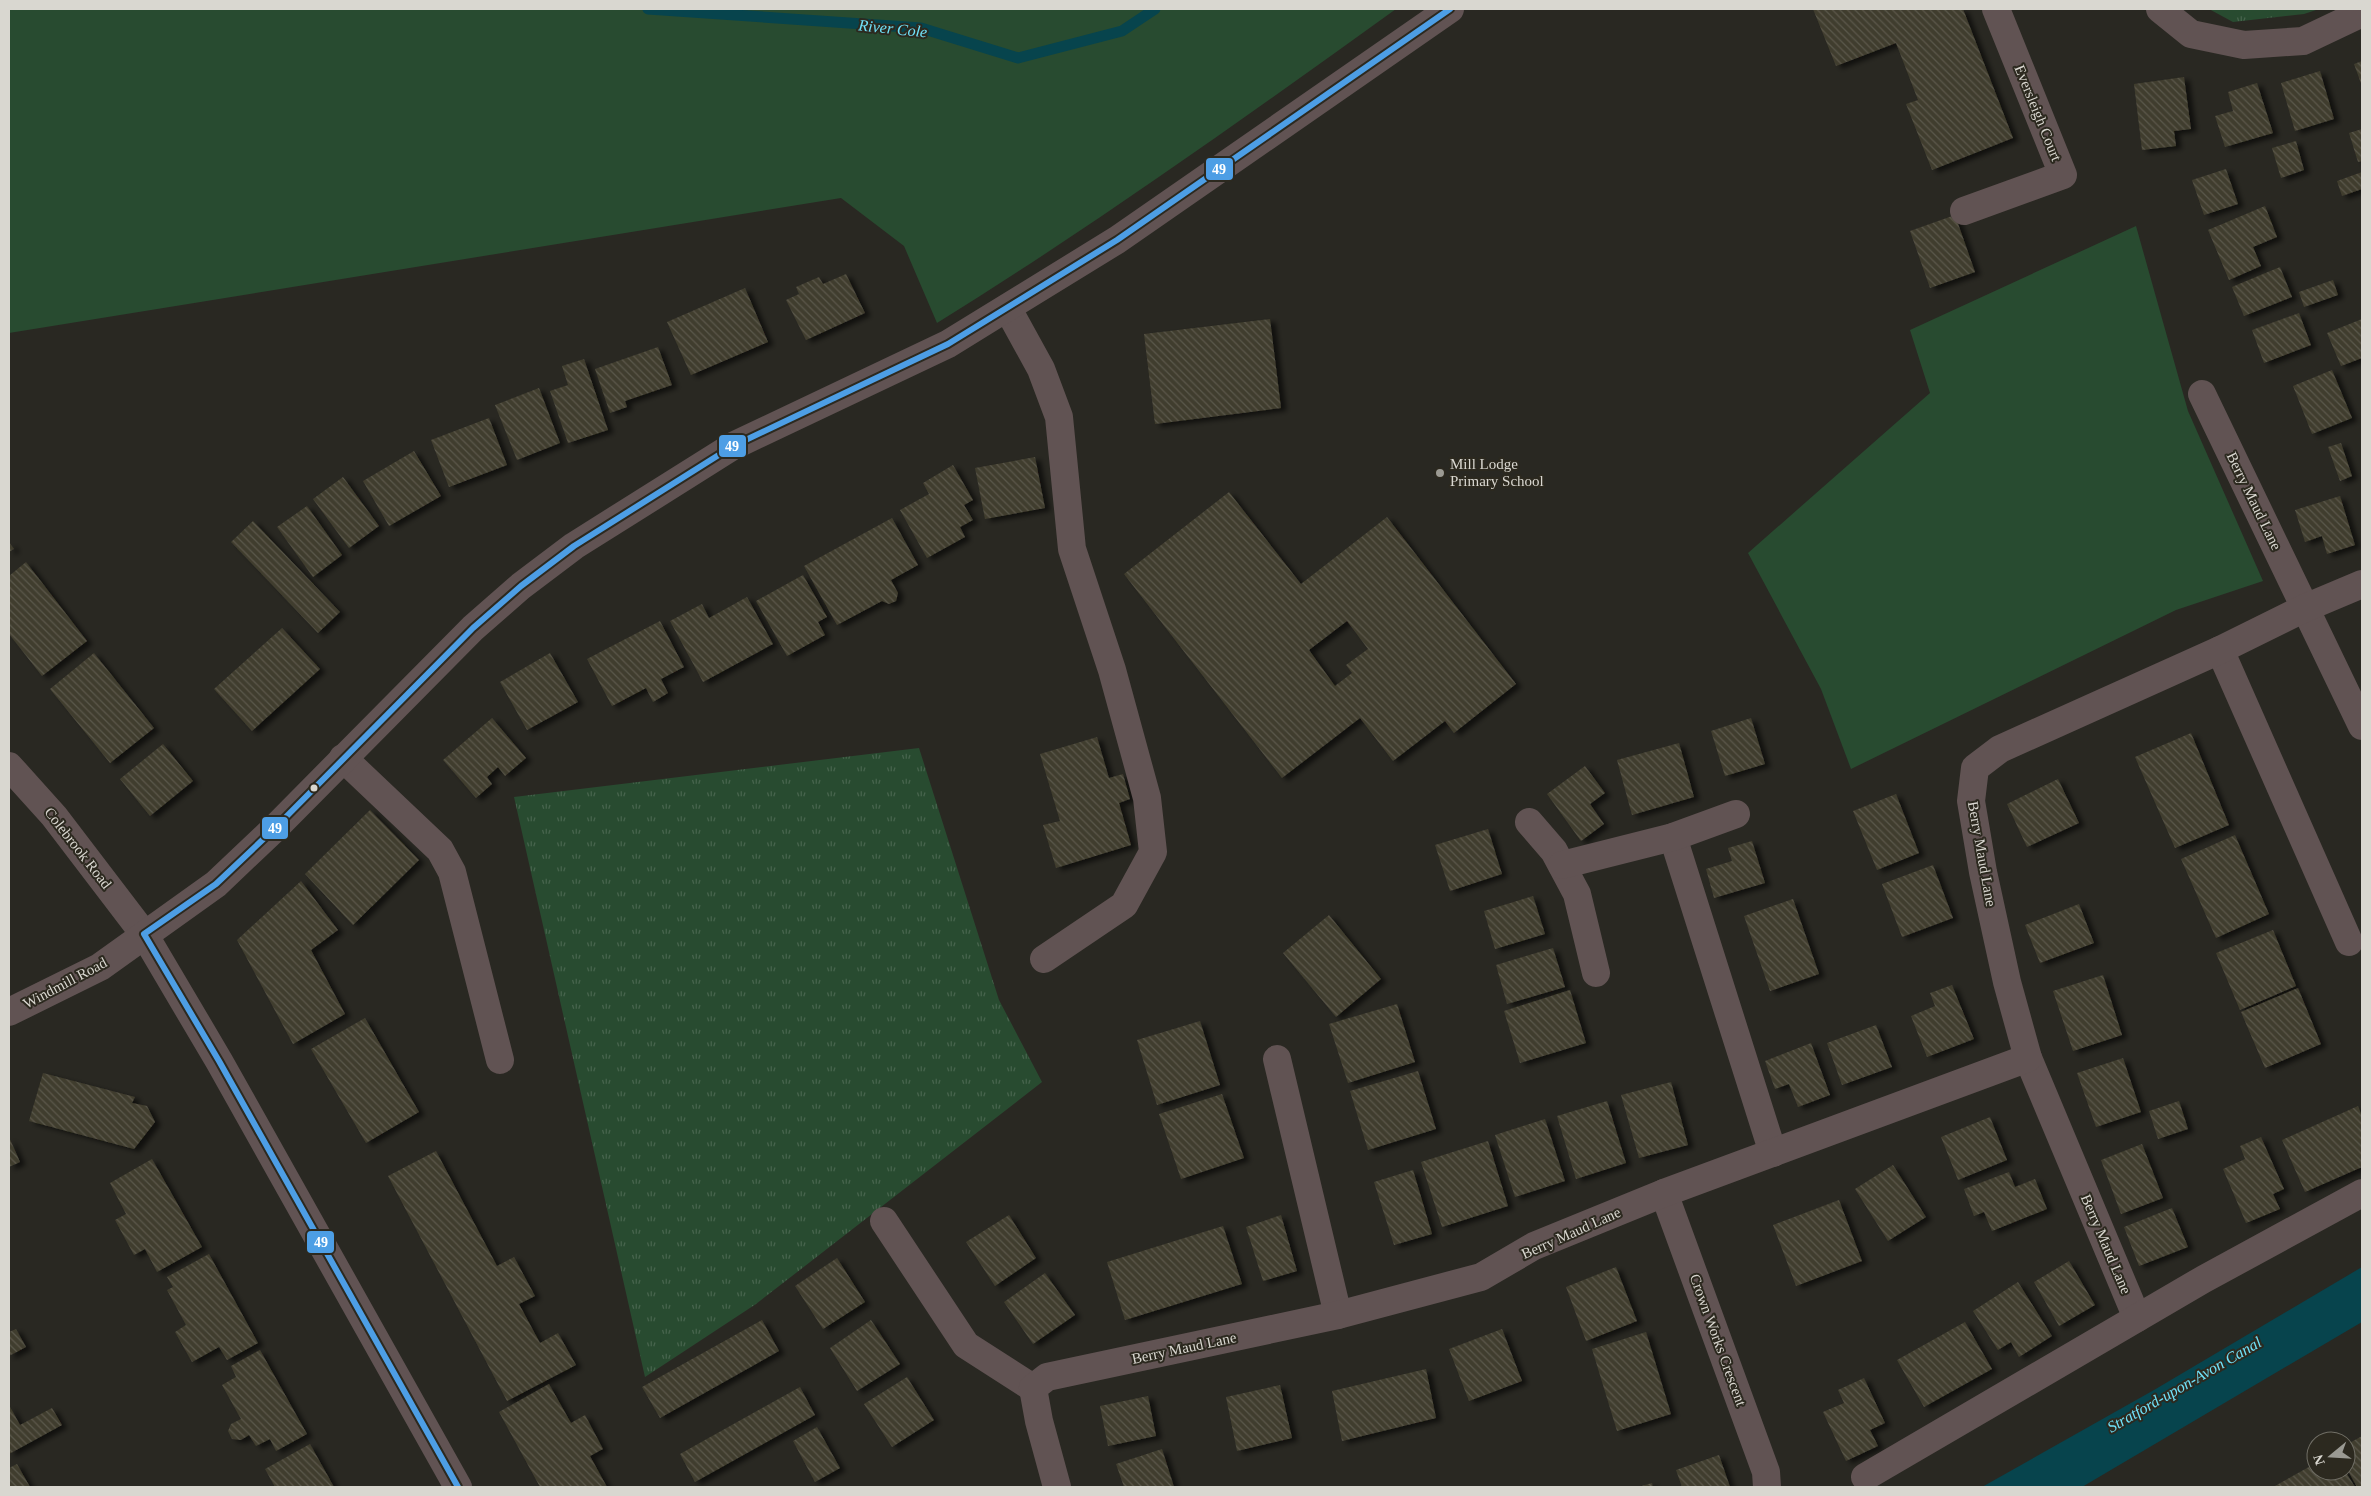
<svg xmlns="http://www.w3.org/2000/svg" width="2371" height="1496" font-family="Georgia,serif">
	<defs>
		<pattern id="grass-tufts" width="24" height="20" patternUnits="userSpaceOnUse" patternTransform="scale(1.25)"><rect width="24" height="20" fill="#284b30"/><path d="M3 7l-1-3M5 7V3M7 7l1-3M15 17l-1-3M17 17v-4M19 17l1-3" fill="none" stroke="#47644d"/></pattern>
		<pattern id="building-back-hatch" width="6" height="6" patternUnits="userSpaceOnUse" patternTransform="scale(1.25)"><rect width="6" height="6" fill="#403d2e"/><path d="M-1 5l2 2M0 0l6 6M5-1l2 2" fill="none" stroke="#5b584b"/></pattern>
		<filter id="shadow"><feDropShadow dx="5.5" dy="3" stdDeviation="2.5" flood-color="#0009"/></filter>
	</defs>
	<rect width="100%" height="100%" fill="#292822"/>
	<g fill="url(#grass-tufts)">
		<polygon points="2209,9 2319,9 2304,14 2233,22"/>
		<polygon points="919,748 999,1000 1042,1082 756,1304 645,1377 514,797"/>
	</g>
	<g fill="#284b30">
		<path d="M9 9H1396C1246 117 1095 225 937 323L904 246 841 198 9 333Z"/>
		<polygon points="2136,226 2188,411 2263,581 2176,610 1851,769 1821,689 1748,553 1930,393 1910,330"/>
	</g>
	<polygon fill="#07444d" points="2362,1267 2362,1322 2082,1487 1982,1487 2154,1390"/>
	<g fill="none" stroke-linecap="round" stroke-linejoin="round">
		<polyline stroke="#07444d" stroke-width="11" points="648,9 921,28 1018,58 1122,31 1155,9"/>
	</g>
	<g fill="url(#building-back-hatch)" fill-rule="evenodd" filter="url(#shadow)">
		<polygon points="1813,9 1963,9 2013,138 1932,170 1906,104 1918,100 1896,43 1836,66"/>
		<polygon points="2362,61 2362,86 2354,64"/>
		<polygon points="2320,71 2334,119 2295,131 2281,83"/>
		<polygon points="2184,77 2191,129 2174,131 2176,146 2142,150 2134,84"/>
		<polygon points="2257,83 2273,133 2225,147 2215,116 2233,111 2228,92"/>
		<polygon points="2362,129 2362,161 2358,162 2349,133"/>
		<polygon points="2296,141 2304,170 2281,178 2272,148"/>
		<polygon points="2226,169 2238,204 2204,215 2192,180"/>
		<polygon points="2362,172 2362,189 2342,196 2337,181"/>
		<polygon points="2265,206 2277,237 2253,247 2261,266 2229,280 2208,230"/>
		<polygon points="1955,215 1975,272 1930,288 1910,231"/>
		<polygon points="2280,267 2292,297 2244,316 2232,287"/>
		<polygon points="846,274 865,313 806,340 786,300 799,294 796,287 819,277 823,284"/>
		<polygon points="2333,280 2338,295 2304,307 2299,292"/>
		<polygon points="745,288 768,342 691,375 667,322"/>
		<polygon points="2299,313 2311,345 2264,363 2252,330"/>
		<polygon points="1270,319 1281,408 1155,424 1144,334"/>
		<polygon points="2362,319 2362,358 2341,366 2327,333"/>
		<polygon points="658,347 672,385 625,401 627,407 610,413 595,369"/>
		<polygon points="584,359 608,430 568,443 550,391 568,385 562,366"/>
		<polygon points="2332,370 2352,418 2312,434 2293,386"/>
		<polygon points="539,388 560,443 517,460 495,405"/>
		<polygon points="489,418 507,465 449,487 431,440"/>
		<polygon points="2341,443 2352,476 2340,481 2328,447"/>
		<polygon points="414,451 441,496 389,526 363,481"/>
		<polygon points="1035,457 1045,508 985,519 975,468"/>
		<polygon points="953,465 973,500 964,505 973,520 960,527 965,537 927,558 900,510 929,494 923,483"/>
		<polygon points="343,477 379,526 349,548 313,499"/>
		<path d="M1229 492 1301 584 1387 517 1516 684 1454 733 1445 721 1393 761 1360 718 1282 778 1124 574ZM1347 621 1368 649 1346 665 1352 673 1335 686 1309 650Z"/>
		<polygon points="2340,496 2355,545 2327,554 2322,536 2305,542 2295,510"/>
		<polygon points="307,506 342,555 313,577 277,527"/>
		<polygon points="892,518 918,565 891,580 898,593 896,601 889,604 882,601 837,625 804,566"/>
		<polygon points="253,521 340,612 318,633 231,542"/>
		<polygon points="9,542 14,549 9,552"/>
		<polygon points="26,562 87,641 42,676 9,634 9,576"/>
		<polygon points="803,575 827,617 818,622 825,635 787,656 756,601"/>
		<polygon points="747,597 773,644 703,682 670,621 702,604 709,618"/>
		<polygon points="660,621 684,667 661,679 668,693 653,702 646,688 612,706 587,659"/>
		<polygon points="282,628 320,669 252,731 214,689"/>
		<polygon points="94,653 154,728 110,763 50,689"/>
		<polygon points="550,653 578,702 527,730 500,682"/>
		<polygon points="492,718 526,758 505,776 498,767 487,777 492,784 476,798 443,760"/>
		<polygon points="1751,718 1765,764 1725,776 1711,731"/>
		<polygon points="2191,733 2229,825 2175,848 2135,757"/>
		<polygon points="1097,737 1109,778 1123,774 1130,799 1119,803 1131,845 1056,868 1043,825 1060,821 1040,754"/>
		<polygon points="1679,743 1694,797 1632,815 1617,760"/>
		<polygon points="163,744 193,781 150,816 120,779"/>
		<polygon points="1585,766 1605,793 1590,804 1604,824 1581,841 1547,794"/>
		<polygon points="2058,779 2079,823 2027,847 2007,804"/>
		<polygon points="1896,794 1919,853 1877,870 1853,811"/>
		<polygon points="370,810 419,860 353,925 305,874"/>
		<polygon points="1488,829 1502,874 1450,891 1435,845"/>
		<polygon points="2235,835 2269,914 2216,938 2181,859"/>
		<polygon points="1752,841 1765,883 1714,898 1706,869 1732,861 1728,848"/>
		<polygon points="1933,865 1953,918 1902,937 1882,884"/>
		<polygon points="301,881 338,930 311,950 345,1014 293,1044 237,940"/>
		<polygon points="1533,896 1545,934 1495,949 1484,911"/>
		<polygon points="1793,899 1819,974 1770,991 1744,916"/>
		<polygon points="2079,904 2094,943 2040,963 2025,925"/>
		<polygon points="1329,915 1381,979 1336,1017 1283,953"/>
		<polygon points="2273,930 2296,986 2240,1010 2216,953"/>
		<polygon points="1553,948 1565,987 1507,1004 1496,965"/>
		<polygon points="2103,975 2122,1035 2073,1051 2053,991"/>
		<polygon points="1952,985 1974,1039 1927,1057 1911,1016 1935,1006 1930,993"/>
		<polygon points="2298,988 2321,1044 2265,1068 2241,1012"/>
		<polygon points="1570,990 1586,1043 1520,1063 1504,1011"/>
		<polygon points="1397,1004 1415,1062 1348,1083 1329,1024"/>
		<polygon points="365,1018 419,1112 366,1143 311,1049"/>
		<polygon points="1200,1021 1220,1085 1157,1105 1137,1040"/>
		<polygon points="1876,1025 1892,1067 1842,1085 1827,1043"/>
		<polygon points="1811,1043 1830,1095 1798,1107 1789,1084 1775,1089 1765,1061"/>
		<polygon points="2123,1058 2141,1112 2096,1127 2077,1073"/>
		<polygon points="1418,1071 1436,1129 1368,1150 1350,1091"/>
		<polygon points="43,1073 135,1097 132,1103 147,1106 155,1122 134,1149 29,1121"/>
		<polygon points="1671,1082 1688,1145 1639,1158 1621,1095"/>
		<polygon points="1222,1094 1244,1158 1181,1179 1159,1114"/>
		<polygon points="1607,1101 1626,1163 1576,1179 1557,1116"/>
		<polygon points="2179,1101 2188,1129 2158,1139 2149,1111"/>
		<polygon points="2358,1106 2362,1116 2362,1167 2305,1192 2282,1140"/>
		<polygon points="1990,1117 2007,1160 1958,1180 1941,1137"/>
		<polygon points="1545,1119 1565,1181 1515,1197 1495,1135"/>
		<polygon points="9,1137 20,1162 9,1167"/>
		<polygon points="2261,1137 2284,1189 2273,1194 2280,1209 2246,1223 2223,1169 2245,1159 2240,1146"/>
		<polygon points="1488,1141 1508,1206 1442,1227 1421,1162"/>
		<polygon points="2142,1144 2163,1198 2121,1214 2101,1160"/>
		<polygon points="436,1151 497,1266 514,1257 535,1296 519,1304 540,1343 558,1333 576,1365 507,1401 388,1176"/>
		<polygon points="152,1159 202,1247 157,1272 145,1249 134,1255 115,1220 126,1214 110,1183"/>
		<polygon points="1893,1165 1926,1217 1888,1241 1855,1189"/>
		<polygon points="1413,1170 1432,1234 1394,1245 1374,1182"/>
		<polygon points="2009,1172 2015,1187 2035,1179 2047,1209 1992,1231 1984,1212 1974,1216 1964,1189"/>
		<polygon points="1839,1200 1862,1261 1796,1286 1773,1225"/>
		<polygon points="2172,1208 2188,1247 2139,1266 2124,1227"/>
		<polygon points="1009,1215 1036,1258 995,1286 966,1242"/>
		<polygon points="1281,1215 1297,1271 1263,1281 1246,1227"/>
		<polygon points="1223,1226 1242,1284 1125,1320 1107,1262"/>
		<polygon points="209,1254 258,1343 227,1360 219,1347 192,1362 175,1332 186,1325 167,1290 173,1287 167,1277"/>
		<polygon points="837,1258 865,1302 823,1329 795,1286"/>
		<polygon points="2069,1261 2095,1305 2059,1326 2034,1282"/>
		<polygon points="1616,1267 1637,1321 1586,1341 1566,1287"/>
		<polygon points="1045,1273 1075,1315 1033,1344 1004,1302"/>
		<polygon points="2018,1282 2052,1336 2019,1357 2011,1342 1998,1350 1973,1311"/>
		<polygon points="762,1320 779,1351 660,1418 642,1387"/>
		<polygon points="871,1320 900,1364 857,1391 830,1348"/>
		<polygon points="1965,1322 1992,1369 1924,1407 1897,1360"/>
		<polygon points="16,1329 26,1347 9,1356 9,1332"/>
		<polygon points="1502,1329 1522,1381 1469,1401 1449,1349"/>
		<polygon points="1646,1332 1671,1414 1617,1431 1592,1349"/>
		<polygon points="260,1350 307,1434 276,1451 270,1439 256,1446 249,1435 241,1440 232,1439 228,1431 231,1424 241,1419 222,1385 236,1377 231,1366"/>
		<polygon points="1426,1369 1436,1418 1342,1441 1332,1391"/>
		<polygon points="907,1377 934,1420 892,1447 864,1404"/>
		<polygon points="1864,1378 1885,1423 1870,1430 1878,1446 1846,1461 1823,1412 1844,1403 1838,1390"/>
		<polygon points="549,1384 571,1423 585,1415 603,1449 590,1456 607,1487 540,1487 499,1412"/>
		<polygon points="1280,1385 1292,1438 1237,1451 1226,1397"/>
		<polygon points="800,1387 815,1415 695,1482 680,1454"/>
		<polygon points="1148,1396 1156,1436 1108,1446 1100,1406"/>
		<polygon points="9,1405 20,1425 52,1408 62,1425 9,1454"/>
		<polygon points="817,1427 840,1468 815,1482 793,1441"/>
		<polygon points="2362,1436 2362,1487 2357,1487 2346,1467 2346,1445"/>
		<polygon points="310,1444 334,1487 275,1487 265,1469"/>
		<polygon points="1162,1449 1174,1487 1124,1487 1116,1464"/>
		<polygon points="1719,1455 1730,1487 1682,1487 1676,1470"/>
		<polygon points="2316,1463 2316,1471 2345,1471 2355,1487 2273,1487"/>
		<polygon points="17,1464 30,1487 9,1487 9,1468"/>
		<polygon points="1652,1483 1653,1487 1638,1487"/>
	</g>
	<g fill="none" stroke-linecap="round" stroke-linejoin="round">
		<g stroke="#615353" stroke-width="28">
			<polyline points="2160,9 2191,34 2244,45 2303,41 2362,13"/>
			<polyline points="1964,211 2063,175 1996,9"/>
			<polyline points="1008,309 1041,369 1059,417 1072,549 1112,670 1147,798 1153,852 1124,905 1044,959"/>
			<polyline points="2202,394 2362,726"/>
			<polyline points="2220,650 2349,942"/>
			<polyline points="343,758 440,850 452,872 500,1060"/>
			<polyline points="9,766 54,816 144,934 219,1061 458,1487"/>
			<polyline points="1529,822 1554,851 1577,894 1596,973"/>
			<polyline points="1673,837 1773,1153"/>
			<polyline points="1562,865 1673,837 1736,814"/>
			<polyline points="9,1012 100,967 216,884 275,828 473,628 521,586 574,546 733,446 948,344 1117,240 1450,9"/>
			<polyline points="2028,1058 2137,1318"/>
			<polyline points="1277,1059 1338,1315"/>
			<polyline points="1664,1193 1766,1472 1767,1487"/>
			<polyline points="884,1221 966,1345 1033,1388"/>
			<polyline points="1865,1477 2204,1279 2362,1193"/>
			<polyline points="1057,1487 1039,1421 1033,1388 1047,1377 1338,1315 1481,1277 1534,1246 1664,1193 2028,1058 2007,982 1983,872 1971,801 1975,768 2000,749 2220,650 2305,608 2362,584"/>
		</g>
		<g stroke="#2c291f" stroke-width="10">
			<polyline id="bus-1" points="458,1487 219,1061 144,934 216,884 275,828 473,628 521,586 574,546 733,446 948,344 1117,240 1450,9"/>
		</g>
		<use href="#bus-1" stroke="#4d9ee5" stroke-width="6"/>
	</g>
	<circle fill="#9b9a93" stroke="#2c291f" stroke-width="2" cx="1440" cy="473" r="5"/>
	<circle fill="#d9d7d0" stroke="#2c291f" stroke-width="2" cx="314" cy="788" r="4.5"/>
	<g text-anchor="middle" stroke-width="4" stroke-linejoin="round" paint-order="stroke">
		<g font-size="15" fill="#d9d7d0" stroke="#2c291f">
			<text transform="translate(2038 113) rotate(68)" y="5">Eversleigh Court</text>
			<text transform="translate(2254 501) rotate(64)" y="5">Berry Maud Lane</text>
			<text transform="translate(78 848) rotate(52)" y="5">Colebrook Road</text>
			<text transform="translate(1982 854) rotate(80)" y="5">Berry Maud Lane</text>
			<text transform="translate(65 983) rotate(-28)" y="5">Windmill Road</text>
			<text transform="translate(1571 1233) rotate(-24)" y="5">Berry Maud Lane</text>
			<text transform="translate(2106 1244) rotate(67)" y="5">Berry Maud Lane</text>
			<text transform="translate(1718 1340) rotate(70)" y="5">Crown Works Crescent</text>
			<text transform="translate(1184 1348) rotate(-12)" y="5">Berry Maud Lane</text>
		</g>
		<g font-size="15" fill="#d9d7d0" stroke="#2c291f" text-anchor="start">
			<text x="1450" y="469">Mill Lodge<tspan x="1450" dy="17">Primary School</tspan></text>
		</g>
		<g font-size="16" font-style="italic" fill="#70e1f8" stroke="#2c291f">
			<text transform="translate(893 28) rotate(6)" y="6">River Cole</text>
			<text transform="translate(2184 1384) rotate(-30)" y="6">Stratford-upon-Avon Canal</text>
		</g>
	</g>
	<g stroke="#2c291f" stroke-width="2">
		<rect x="1205" y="157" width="29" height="24" rx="5" fill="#4d9ee5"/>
		<rect x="718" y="434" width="29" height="24" rx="5" fill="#4d9ee5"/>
		<rect x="261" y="816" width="28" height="24" rx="5" fill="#4d9ee5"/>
		<rect x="306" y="1230" width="29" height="24" rx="5" fill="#4d9ee5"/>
	</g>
	<g font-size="14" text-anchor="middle" font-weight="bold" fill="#fff">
		<text x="1219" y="174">49</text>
		<text x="732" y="451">49</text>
		<text x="275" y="833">49</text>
		<text x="321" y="1247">49</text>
	</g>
	<rect width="2371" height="1496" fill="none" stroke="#d9d7d0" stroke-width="20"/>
	<g transform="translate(2331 1456) rotate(252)"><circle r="24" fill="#2c291f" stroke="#716f66"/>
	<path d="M0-4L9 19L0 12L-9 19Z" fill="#9b9a93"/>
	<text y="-8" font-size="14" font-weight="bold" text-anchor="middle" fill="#d9d7d0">N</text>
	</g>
</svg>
